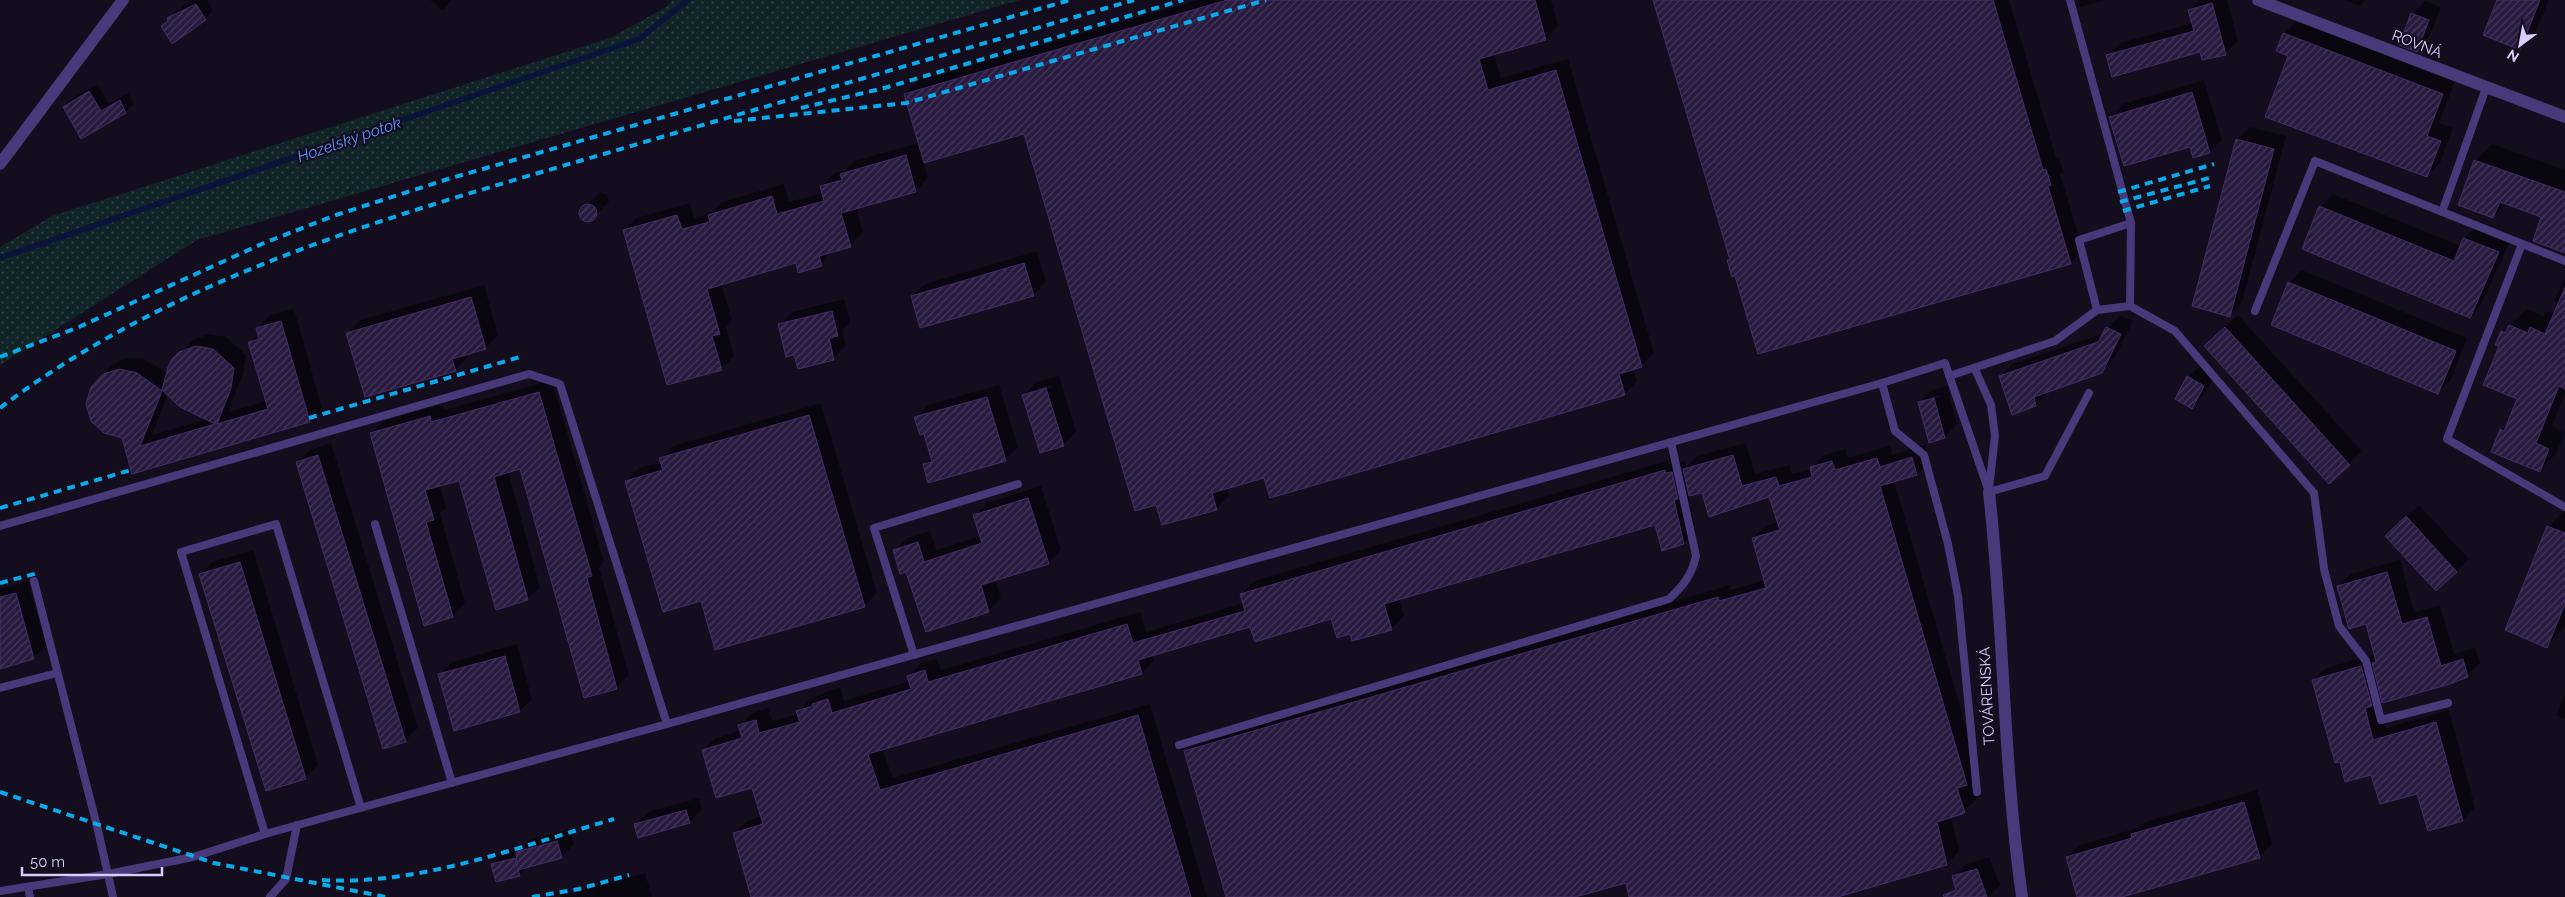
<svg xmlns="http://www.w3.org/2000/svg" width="2565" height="897" font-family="Raleway,sans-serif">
	<defs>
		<pattern id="grass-dots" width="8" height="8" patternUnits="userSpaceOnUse" patternTransform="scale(1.25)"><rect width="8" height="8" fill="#102427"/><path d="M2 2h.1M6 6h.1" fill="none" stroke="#324247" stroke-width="1.8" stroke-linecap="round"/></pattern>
		<pattern id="building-hatch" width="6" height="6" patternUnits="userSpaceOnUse" patternTransform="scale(1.25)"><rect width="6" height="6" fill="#28193e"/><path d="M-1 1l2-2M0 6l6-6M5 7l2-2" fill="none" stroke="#47395b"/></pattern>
	</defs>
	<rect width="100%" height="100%" fill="#130d1e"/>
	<polygon fill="url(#grass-dots)" points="672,0 1020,0 197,240 0,365 0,247 52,216 610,38 666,7"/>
	<g fill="#0007" fill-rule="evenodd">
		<polygon points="193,0 207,0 213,10 205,19 163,26 177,10"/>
		<polygon points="430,0 451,0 443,10"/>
		<polygon points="1198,0 1551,0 1558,26 1546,39 1494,54 1501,78 1568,59 1654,353 1642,366 1633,369 1637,381 1624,394 1265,476 1226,487 1229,496 1216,509 1025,132 924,162 928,178 916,190 856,207 863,233 850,245 833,250 821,265 796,262 721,283 732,321 726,327 734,356 721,369 624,230 637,218 690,203 694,218 711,213 722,202 784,184 789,202 823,193 821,186 834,173 845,171 854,161 919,143 905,94 918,81"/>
		<polygon points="1654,0 2009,0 2056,158 2059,157 2063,172 2060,174 2083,250 2070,263 1736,275 1729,261 1731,258"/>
		<polygon points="2078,0 2107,0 2080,7"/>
		<polygon points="2200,0 2227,0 2238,41 2226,53 2203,59 2201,51 2108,56 2120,43 2193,23 2189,10"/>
		<polygon points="2344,0 2366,0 2360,6"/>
		<polygon points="2498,0 2549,0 2536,31 2519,48"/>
		<polygon points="2425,1 2441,7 2429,37 2416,50 2413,14"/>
		<polygon points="2296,21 2455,81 2439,123 2453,128 2440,163 2427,176 2289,55 2284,34"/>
		<polygon points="2204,80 2222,140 2209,152 2111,117 2123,104"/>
		<polygon points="98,84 109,104 128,93 134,104 125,112 82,137 64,107 73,98"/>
		<polygon points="2250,127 2286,136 2242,302 2230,315 2237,139"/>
		<polygon points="2492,144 2565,170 2565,252 2543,217 2507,203 2493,217 2476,161"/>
		<polygon points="600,192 607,195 609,202 589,221 582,218 581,211"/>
		<polygon points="2333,194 2461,246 2464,238 2477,226 2511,239 2482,303 2470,316 2321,207"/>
		<polygon points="1037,251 1046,282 1033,295 912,296 925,284"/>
		<polygon points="2302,270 2467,338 2451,380 2438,392 2289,283"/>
		<polygon points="2565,278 2565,394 2552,426 2565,433 2556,454 2539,471 2492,451 2501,430 2509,422 2519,398 2501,345 2502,332 2527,309 2543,316 2548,311 2555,314 2559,303 2554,301"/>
		<polygon points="484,285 498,335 486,348 466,353 468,357 455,370 348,333 360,320"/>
		<polygon points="844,299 850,322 842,330 846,346 833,359 795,353 779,325 792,312"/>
		<path d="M294 309 322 408 310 421 133 473 123 436 89 395 97 380 110 367 125 358H142L167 373 180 353 193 340 209 334 226 337 246 355 243 374 228 412 267 401 250 342 259 333 258 328 270 315ZM168 394 207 419 152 435Z"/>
		<polygon points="2120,315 2133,321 2114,359 2101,372 2048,392 2036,405 2000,376 2013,364 2104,333"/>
		<polygon points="2238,315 2362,451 2329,482 2218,334"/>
		<polygon points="2201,365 2216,373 2204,395 2191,407 2188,377"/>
		<path d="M1059 376 1076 432 1063 445 1024 395 1036 382ZM1052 385 1053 387 1037 392V389Z"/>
		<polygon points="552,380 604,562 599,567 629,675 616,688 521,468 508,471 540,587 527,599 460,479 440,485 446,507 440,513 465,603 453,616 424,624 371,433 384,421 442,404 444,410"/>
		<polygon points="999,385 1018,447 1005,460 924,465 932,457 925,432 916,418 928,405"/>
		<path d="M1947 386 1957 424 1945 437 1919 402 1932 390ZM1940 395V397L1932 399V397Z"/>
		<polygon points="821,403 877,593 864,606 701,600 626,481 639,468 662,462 661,459 673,446"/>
		<polygon points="331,443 418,728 405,741 297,462 310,450"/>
		<polygon points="1746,443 1755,474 1789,465 1792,474 1811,469 1824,455 1845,449 1848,458 1890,446 1892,455 1925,445 1929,462 1917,474 1894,481 1979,771 1971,779 1977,799 1964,811 1951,816 1959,851 1946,864 1834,897 1631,897 1626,881 1571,897 1227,897 1185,752 1198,739 1730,585 1731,590 1765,580 1753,538 1766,526 1778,522 1770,496 1702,491 1688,495 1696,530 1684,543 1656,523 1399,598 1404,616 1391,629 1351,632 1332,618 1251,625 1152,654 1154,660 1142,673 882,749 893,778 1150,704 1207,897 752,897 734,833 747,821 762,816 753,786 703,750 716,738 741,730 739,725 752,713 768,708 772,721 799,714 798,711 811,699 826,692 841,687 844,701 910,681 909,676 921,663 937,659 941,670 1140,612 1146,632 1244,603 1242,594 1254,581 1677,458 1678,462 1684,460 1686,467 1697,456"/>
		<polygon points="1041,486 1061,550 1048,563 995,579 1001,598 989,611 907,571 894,551 907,538 930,531 937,550 981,536 975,516 987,503"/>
		<polygon points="2419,505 2469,559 2456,571 2399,523"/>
		<polygon points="2565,510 2565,626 2547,646 2548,527"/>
		<polygon points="253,550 318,765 305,778 200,574 213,562"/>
		<polygon points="2400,560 2414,612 2440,605 2454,654 2475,648 2480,663 2467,676 2382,694 2378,698 2386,728 2449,710 2475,807 2463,820 2428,830 2418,792 2341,761 2313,680 2326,668 2375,654 2366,622 2338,586 2351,574"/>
		<polygon points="28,581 46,646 33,658 0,668 0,589"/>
		<polygon points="517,644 532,699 520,711 440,675 452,662"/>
		<polygon points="2565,694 2565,719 2556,715"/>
		<polygon points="2257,790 2272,844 2259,857 2118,897 2078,897 2067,857 2080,845 2138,828 2145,822"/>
		<polygon points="699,798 702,810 690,822 638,837 635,825 648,812"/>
		<polygon points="570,829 574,844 561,857 527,867 519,875 492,865 505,852 523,847 530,840"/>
		<polygon points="1989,857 2000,885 1988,897 1959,897 1953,877 1966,864"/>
		<polygon points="645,873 652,897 559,897"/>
	</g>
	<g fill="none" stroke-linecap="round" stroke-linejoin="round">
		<polyline stroke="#0a1339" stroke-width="5.5" points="0,258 639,39 688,0"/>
	</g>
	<g fill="url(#building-hatch)" stroke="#442c69">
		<polygon points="1227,0 1535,0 1546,40 1479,59 1488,90 1556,70 1642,367 1619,374 1625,395 1270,498 1264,478 1212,493 1217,510 1162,525 1156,505 1135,511 1024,134 924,163 904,94"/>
		<polygon points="1653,0 1993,0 2043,170 2046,169 2051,185 2048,186 2071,264 1758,354 1735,276 1732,277 1727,260 1730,260"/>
		<polygon points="2497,0 2540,0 2520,50 2483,35"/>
		<polygon points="2212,3 2226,55 2202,60 2200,52 2112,77 2106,55 2194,31 2188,10"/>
		<polygon points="196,4 206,20 172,44 161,26 168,21 167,18"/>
		<polygon points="2411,13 2429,20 2417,52 2399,45"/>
		<polygon points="2283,33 2443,94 2427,136 2441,141 2427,177 2265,117 2288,56 2276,51"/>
		<polygon points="89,91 101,111 120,100 126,113 81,139 63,107"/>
		<polygon points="2192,92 2210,153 2193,158 2190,147 2124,166 2109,117"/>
		<polygon points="2236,139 2274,149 2230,317 2192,306"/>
		<polygon points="906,155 916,192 841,213 851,247 819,256 822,266 798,273 796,263 707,289 720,334 712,336 722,370 667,385 623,230 677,215 682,229 710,222 708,215 772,196 777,214 824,201 820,186 842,180 840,174"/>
		<polygon points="2474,160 2565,192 2565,253 2533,241 2541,217 2500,202 2493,218 2458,205"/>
		<circle cx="588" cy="213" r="9"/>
		<polygon points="2319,206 2454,261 2463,238 2499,252 2470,318 2302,249"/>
		<polygon points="1024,263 1034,296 920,328 911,296"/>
		<polygon points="2288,282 2456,351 2438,394 2271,325"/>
		<polygon points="2565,287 2565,389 2559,386 2536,443 2549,449 2540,472 2491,452 2500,429 2504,431 2517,399 2483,385 2499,346 2495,345 2501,331 2505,333 2509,325 2528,333 2530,327 2545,334"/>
		<polygon points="471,297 486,349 452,359 456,371 365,397 346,333"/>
		<polygon points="832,311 838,336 829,338 834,360 798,369 794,355 786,357 778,324"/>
		<polygon points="281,321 310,422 132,474 122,438 104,433 91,421 86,404 91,387 103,374 120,369 137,373 162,391 140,446 215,424 180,407 162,390 168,367 172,359 179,352 196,346 213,349 234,368 231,388 217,424 268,409 248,342 259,339 256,328"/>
		<polygon points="2106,327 2121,334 2102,373 2034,397 2036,406 2012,415 1999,376 2098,342"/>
		<polygon points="2225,327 2350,465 2329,484 2204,346"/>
		<polygon points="2187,376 2204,386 2192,409 2175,399"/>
		<polygon points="1046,388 1064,446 1040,453 1022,395"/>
		<polygon points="539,392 592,576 587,578 617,689 584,698 520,469 494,477 528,600 496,610 459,481 425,490 434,520 426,522 453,617 424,626 370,433 430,416 431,422"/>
		<polygon points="987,397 1006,461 928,483 923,464 932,462 924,434 920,435 914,417"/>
		<polygon points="1934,398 1945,438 1929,443 1918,402"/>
		<polygon points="809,415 865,607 715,650 701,601 663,612 625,481 663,470 659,458"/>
		<polygon points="318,455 406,742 383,749 296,462"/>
		<polygon points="1733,455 1742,486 1776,477 1779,486 1812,477 1810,467 1832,461 1835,470 1877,458 1880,467 1912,457 1917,475 1880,486 1967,785 1957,788 1965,813 1937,822 1947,865 1838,897 1629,897 1626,883 1575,897 1226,897 1184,751 1718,597 1719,601 1766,588 1752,538 1780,530 1769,497 1709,517 1702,493 1689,496 1683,469"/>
		<polygon points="1665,470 1666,473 1672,472 1678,499 1674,500 1684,544 1662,551 1655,525 1384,604 1392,630 1352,641 1350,634 1337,638 1331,619 1255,642 1250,627 1138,660 1142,674 868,754 880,790 1138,715 1191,897 751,897 733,833 763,824 752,788 716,798 702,750 742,738 738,725 756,720 759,733 800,722 796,711 813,706 812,704 828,699 832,713 911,689 907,676 925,670 928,682 1127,624 1133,643 1245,611 1240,594"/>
		<polygon points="1028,498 1049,564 981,585 989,612 926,632 906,572 900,574 893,550 918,542 924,562 982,543 973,515"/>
		<polygon points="2406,516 2457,572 2436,591 2385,536"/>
		<polygon points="2547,526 2565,533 2565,604 2547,648 2505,630"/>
		<polygon points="240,562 306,779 266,791 199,574"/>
		<polygon points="2387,572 2402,624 2427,617 2441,666 2463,659 2468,677 2447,685 2382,703 2372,663 2376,662 2366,624 2349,629 2337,586"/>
		<polygon points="16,593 34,659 0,669 0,597"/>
		<polygon points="505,656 520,712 454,731 438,674"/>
		<polygon points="2361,666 2372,706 2365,708 2373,740 2436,722 2463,821 2428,831 2417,794 2380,804 2371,775 2345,782 2340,762 2335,763 2312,680"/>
		<polygon points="2244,802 2260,858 2122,897 2077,897 2066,857 2132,838 2131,834"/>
		<polygon points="686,810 690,823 638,838 634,824"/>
		<polygon points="557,841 562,858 518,870 520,876 496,882 491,864 515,858 517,866 516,852"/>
		<polygon points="1977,869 1987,897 1944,897 1943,895 1956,890 1952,876"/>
	</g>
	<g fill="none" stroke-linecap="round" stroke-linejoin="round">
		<g stroke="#48397b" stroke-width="8">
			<polyline points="2070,0 2131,223 2130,306"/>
			<polyline points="2442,212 2486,88"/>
			<polyline points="2522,244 2447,439 2565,507"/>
			<polyline points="2097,310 2079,240 2131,223"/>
			<polyline points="2255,311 2315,161 2565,261"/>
			<polyline points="1975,369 1991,405 1995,436 1989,488"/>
			<polyline points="1949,376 2055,341 2097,310 2130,306 2175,331 2314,493 2324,569 2339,626 2366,661 2381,720 2448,703"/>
			<polyline points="1882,383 1895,431 1924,455 1948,544 1958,596 1977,792"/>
			<polyline points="1989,492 2045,476 2089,393"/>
			<polyline points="375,524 452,783"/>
			<polyline points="0,526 529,374 560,384 667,724 265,834 193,857 108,874 0,891"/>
			<polyline points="34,581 97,826 113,897"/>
			<polyline points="914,655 874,528 1018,484"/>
			<polyline points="0,688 57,673"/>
			<polyline points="667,724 1882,383 1945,363 1989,492"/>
			<path d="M1179 745 1669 599C1683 586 1692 575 1696 556L1671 442"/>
			<polyline points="265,834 181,552 276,524 361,808"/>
			<polyline points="28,887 30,897"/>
			<polyline points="270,897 286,879 297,825"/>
		</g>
		<g stroke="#48397b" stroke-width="12">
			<polyline points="2258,0 2565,117"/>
			<polyline points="0,164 123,0"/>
			<path d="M1989 492C2004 627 2003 763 2022 897"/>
		</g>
		<g stroke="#09abec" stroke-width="4" stroke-dasharray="8 6" stroke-linecap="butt">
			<polyline points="801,108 888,87 1183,0"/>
			<polyline points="734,121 906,103 1266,0"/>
			<polyline points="2118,192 2214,164"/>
			<polyline points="2120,202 2213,177"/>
			<polyline points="2123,211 2210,186"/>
			<polyline points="0,357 79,327 264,243 336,215 448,179 1070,0"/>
			<path d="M0 408C180 272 401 213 614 151 787 100 961 50 1134 0"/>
			<polyline points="309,418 520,357"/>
			<polyline points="0,508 131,470"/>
			<polyline points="0,583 38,573"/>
			<polyline points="0,792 214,863 386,897"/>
			<path d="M322 880C419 886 521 846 614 819"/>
			<polyline points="532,897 579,889 629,875"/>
		</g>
	</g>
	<g text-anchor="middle" stroke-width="4.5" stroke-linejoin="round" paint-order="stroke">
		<g font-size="15" fill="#dacbfd" stroke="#130d1e">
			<text transform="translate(2417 44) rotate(21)" y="5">ROVNÁ</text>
			<text transform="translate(1987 696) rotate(-93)" y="5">TOVÁRENSKÁ</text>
		</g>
		<g font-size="16" font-style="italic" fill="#5d94f9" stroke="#130d1e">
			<text transform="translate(349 139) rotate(-19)" y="6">Hozelský potok</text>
		</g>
	</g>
	<g transform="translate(2520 45) rotate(212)" stroke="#130d1e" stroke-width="4" paint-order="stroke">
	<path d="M0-4L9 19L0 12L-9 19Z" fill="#dacbfd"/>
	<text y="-8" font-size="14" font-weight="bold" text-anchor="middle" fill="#dacbfd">N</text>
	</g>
	<path d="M22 867v8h140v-8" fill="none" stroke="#dacbfd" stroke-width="2.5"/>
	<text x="30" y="867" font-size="15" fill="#dacbfd" stroke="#130d1e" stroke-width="4" paint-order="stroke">50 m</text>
</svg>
